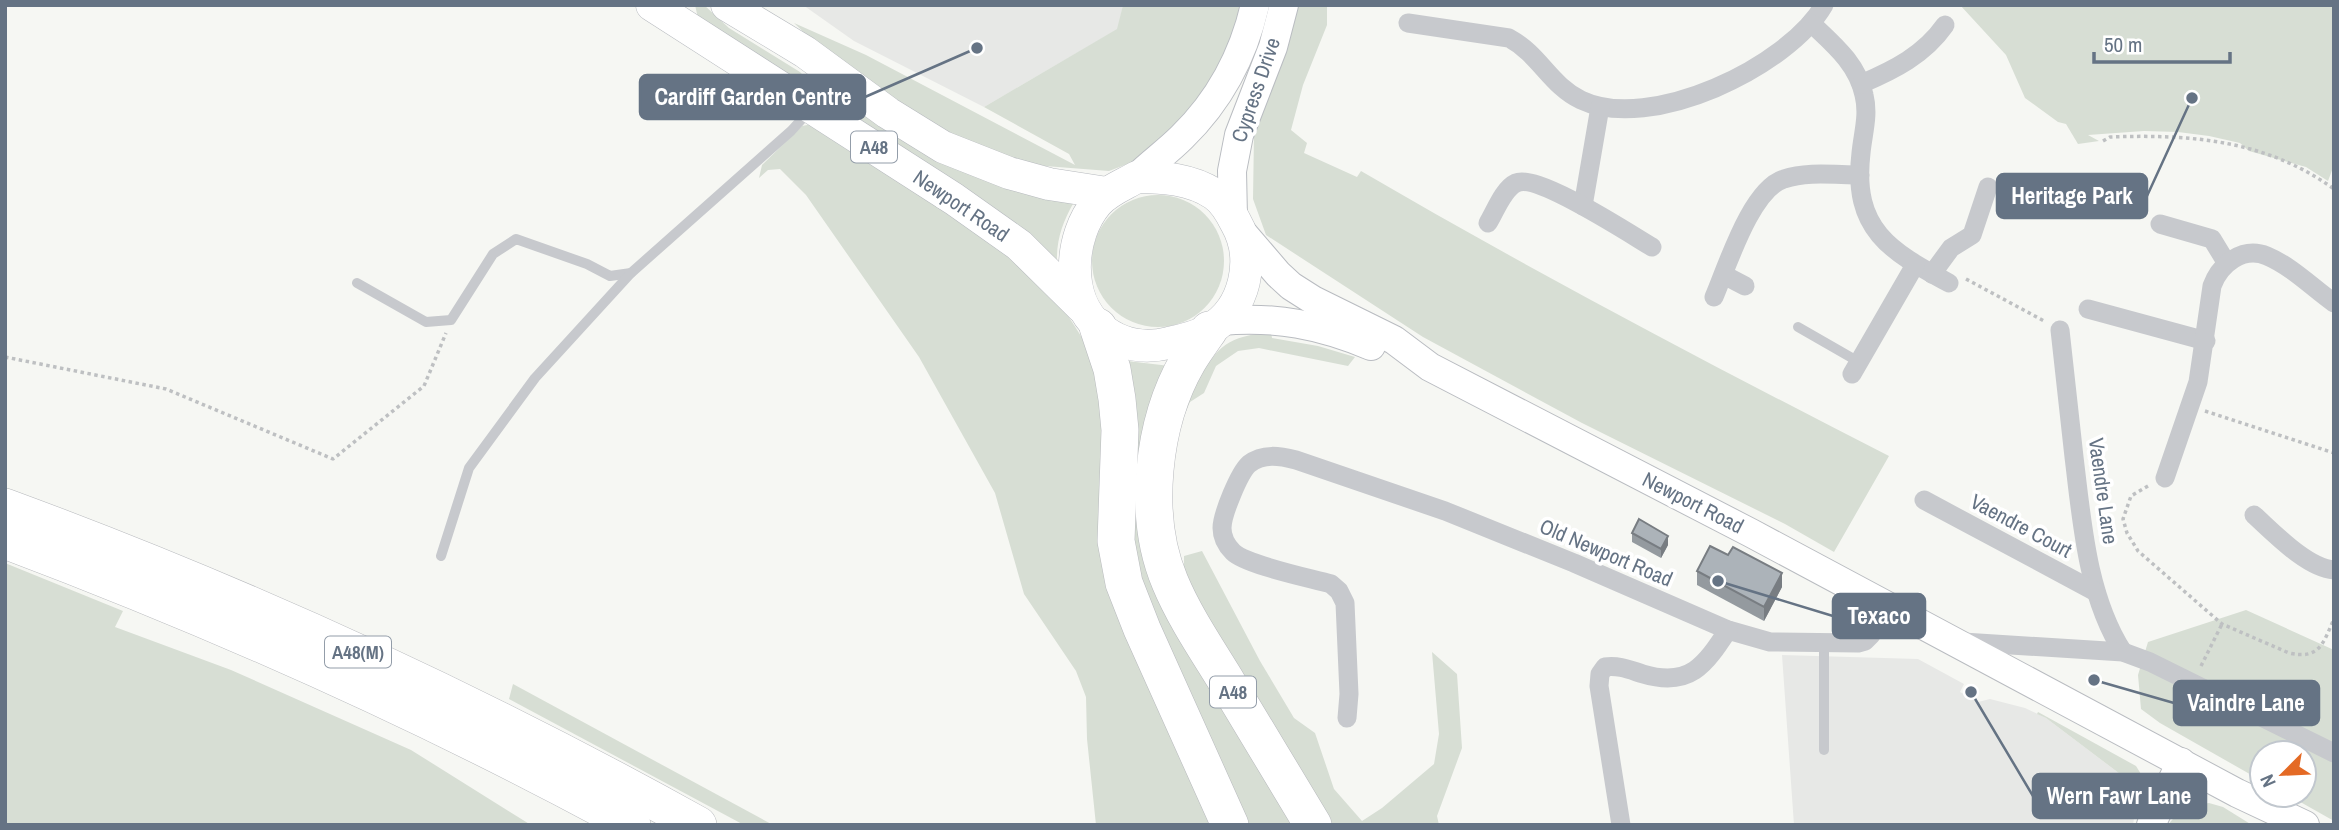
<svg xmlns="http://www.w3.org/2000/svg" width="2339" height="830" font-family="'Archivo Narrow',sans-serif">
	<rect width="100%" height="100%" fill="#f6f7f3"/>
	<g fill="#e7e8e6">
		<polygon points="803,5 1123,5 1118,29 984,107 854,41"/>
		<polygon points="1782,655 1918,659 1964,684 1960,692 1978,702 1990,699 2025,708 2046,718 2128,780 2137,797 2133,825 1794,825"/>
	</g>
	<g fill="#d7ded4">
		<polygon points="695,5 704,5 729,28 800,72 805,77 808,88 698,18"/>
		<polygon points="1123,5 1248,5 1206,99 1149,151 1130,163 1109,171 1045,166 1022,161 958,139 833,60 794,23 866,55 1075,165 1069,154 984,107 1117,29"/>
		<path d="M1294 5H1327V25L1303 85 1291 130 1307 143 1304 153 1357 177 1361 171C1534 272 1711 365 1889 456L1834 552 1785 524 1582 423 1423 337 1266 235 1253 199 1254 135 1268 100 1270 76Z"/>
		<polygon points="1960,5 2334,5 2334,165 2328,181 2306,167 2249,151 2240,143 2209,136 2178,132 2144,131 2088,135 2099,141 2078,144 2066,124 2058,122 2025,98 2006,55"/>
		<path d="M845 99 983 178 1030 195 1074 202C1062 223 1056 241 1057 265L833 103Z"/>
		<polygon points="817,123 983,229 1067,314 1086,344 1101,384 1104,525 1213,825 1096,825 1087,739 1086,697 1076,671 1024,594 995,493 919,357 806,195 780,169 768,170 759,178 762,165 802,126"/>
		<circle cx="1158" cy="261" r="66"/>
		<path d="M1271 332 1272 338 1318 346 1355 357 1348 366 1259 348 1238 351 1216 366 1204 393 1190 402 1181 423C1182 405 1187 397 1197 382 1218 345 1227 337 1271 332Z"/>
		<polygon points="1127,361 1170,366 1146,525 1293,825 1246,825 1138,587 1128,524"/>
		<polygon points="1202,551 1260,661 1294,718 1315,733 1334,789 1362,821 1382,808 1434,764 1439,734 1432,652 1457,674 1462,748 1437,816 1439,825 1332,825 1184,585 1184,556"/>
		<polygon points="5,563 123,611 115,627 231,670 411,750 531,825 5,825"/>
		<polygon points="2246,610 2334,650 2334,821 2288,795 2304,795 2304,753 2262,753 2262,781 2160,723 2141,709 2138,675 2148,642"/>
		<polygon points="513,684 773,825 744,825 509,699"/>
		<polygon points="2038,712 2136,766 2144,779 2138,800 2137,801 2128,780 2046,718 2037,714"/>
		<path d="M2209 803 2223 807 2252 825H2168C2179 810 2191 805 2209 803Z"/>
	</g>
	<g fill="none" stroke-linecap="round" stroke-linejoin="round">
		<g stroke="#b9bcc1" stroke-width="30">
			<g id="secondary">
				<path d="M1137 177C1151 163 1167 152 1182 137 1220 100 1243 57 1255 5"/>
				<polyline points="1233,217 1232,171 1239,135 1273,47 1284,5"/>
				<polyline points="1242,232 1278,274 1291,286 1313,300 1394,340 1430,367 1751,533 2237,793 2305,825"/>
				<path d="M1221 321C1275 316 1321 325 1371 346"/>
				<polyline points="2151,825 2181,762"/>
			</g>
		</g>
		<g stroke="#b7babf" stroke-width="33">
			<g id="primary">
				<polyline points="652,5 954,199 1019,245 1082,307"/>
				<polyline points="727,5 805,52 888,113 943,147 1009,173 1049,184 1107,193"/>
				<path d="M1137 177C1163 177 1191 179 1214 194 1223 200 1231 213 1236 223 1256 258 1246 309 1209 330 1197 337 1183 340 1169 343 1144 349 1120 345 1100 328 1065 299 1069 236 1097 203 1107 191 1123 185 1137 177Z"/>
			</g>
		</g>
		<g stroke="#b7b9bd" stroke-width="38">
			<g id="highway">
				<polyline points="1098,327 1112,369 1117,399 1120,430 1116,541 1124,583 1142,629 1230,825"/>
				<path d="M1209 330C1202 340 1194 351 1188 361 1152 423 1142 516 1170 582 1185 618 1208 651 1228 684 1256 731 1285 778 1313 825"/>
				<path d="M5 507C244 595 475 701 698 825"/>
				<path d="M5 540C220 621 430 715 632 825"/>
			</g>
		</g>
		<g stroke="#bec0c2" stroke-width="3.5" stroke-dasharray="3.5 3.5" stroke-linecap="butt">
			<path d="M2103 141 2110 137C2191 134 2266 140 2334 189"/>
			<polyline points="1966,279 2046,322"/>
			<polyline points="5,357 166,389 333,459 424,386 446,333"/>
			<polyline points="2205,411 2334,453"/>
			<path d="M2148 486 2131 496 2123 519 2127 533 2138 551 2222 624 2289 653C2320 660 2323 643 2334 619"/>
			<polyline points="2201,666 2222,624"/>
		</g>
		<g stroke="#c7c9cd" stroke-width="10">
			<polyline points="357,283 426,322 451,320 493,254 516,239 587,264 610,276 631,273"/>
			<polyline points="1798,327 1859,362"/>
			<polyline points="441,556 469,468 535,378 631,273 791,131 812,108 834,77"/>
			<polyline points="1824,750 1824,642"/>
		</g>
		<g stroke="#c7c9cd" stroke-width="19">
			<path d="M1408 23 1509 38C1540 55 1550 85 1581 100 1650 133 1788 67 1824 5"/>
			<path d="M1811 23C1833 44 1857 63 1864 95 1869 115 1863 133 1861 153 1852 230 1890 251 1949 283"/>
			<path d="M1861 84C1894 70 1924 55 1945 25"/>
			<polyline points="1583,206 1600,107"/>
			<path d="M1488 223C1495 212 1503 189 1516 183 1537 173 1630 234 1652 247"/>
			<polyline points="2160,224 2212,239 2226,262"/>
			<polyline points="1932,274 1951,248 1972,235 1988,187"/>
			<polyline points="1724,275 1745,286"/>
			<path d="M1714 297C1727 267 1751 189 1784 179 1807 171 1836 175 1860 175"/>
			<polyline points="2088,309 2206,341"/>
			<path d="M2060 330C2065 372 2069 415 2074 457 2082 522 2087 596 2123 652"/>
			<polyline points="1852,374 1915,265"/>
			<path d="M2165 478 2198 382 2212 286C2220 264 2243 246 2267 256 2291 266 2313 288 2334 303"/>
			<polyline points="1924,500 2096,592"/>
			<path d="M2254 515C2274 533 2307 568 2334 570"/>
			<polyline points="1963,642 2123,652 2150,662 2334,753"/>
			<path d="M1347 718 1349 694 1345 603 1339 591 1331 584C1310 578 1246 565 1233 552 1227 546 1222 537 1222 528 1222 515 1239 473 1249 464 1263 453 1280 456 1296 460L1445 511 1574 563 1728 630 1770 642 1858 643 1865 641 1871 635 1885 606"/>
			<path d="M1621 825 1599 686 1600 674 1605 667C1619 665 1630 670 1643 674 1690 688 1705 665 1728 630"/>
		</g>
		<use href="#secondary" stroke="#fff" stroke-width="28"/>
		<use href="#primary" stroke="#fff" stroke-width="32"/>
		<use href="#highway" stroke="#fff" stroke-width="37"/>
	</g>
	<g fill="#949a9f">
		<polygon points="1632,533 1668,545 1661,558 1632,542"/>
		<polygon points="1697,571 1782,587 1764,621 1697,585"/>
	</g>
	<g fill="#787d82">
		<polygon points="1668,536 1668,545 1661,558 1661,549"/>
		<polygon points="1782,573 1782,587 1764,621 1764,607"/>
	</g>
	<g fill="#acb3b9" stroke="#787d82" stroke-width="2">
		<polygon points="1639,519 1668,536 1661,549 1632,533"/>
		<polygon points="1710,546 1728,555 1733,547 1782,573 1764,607 1697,571"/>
	</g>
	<g text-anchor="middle" stroke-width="7" stroke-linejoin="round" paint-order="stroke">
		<g fill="#fff" stroke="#939da9" stroke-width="2">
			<rect x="851" y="131.5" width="46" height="31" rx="5"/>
			<rect x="325" y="636.5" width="66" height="31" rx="5"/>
			<rect x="1210" y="676.5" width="46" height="31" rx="5"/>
		</g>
		<g font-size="19" font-weight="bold" fill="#657384">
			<text x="874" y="154">A48</text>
			<text x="358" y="659">A48(M)</text>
			<text x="1233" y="699">A48</text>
		</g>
		<g font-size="21" fill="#657384" stroke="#fff">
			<text transform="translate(1256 90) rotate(-71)" y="7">Cypress Drive</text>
			<text transform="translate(961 206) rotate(34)" y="7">Newport Road</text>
			<text transform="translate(2103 491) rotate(82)" y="7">Vaendre Lane</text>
			<text transform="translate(1693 503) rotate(27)" y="7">Newport Road</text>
			<text transform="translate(2021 526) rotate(28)" y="7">Vaendre Court</text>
			<text transform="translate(1606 553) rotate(23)" y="7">Old Newport Road</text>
		</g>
	</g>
	<path fill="none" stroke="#657384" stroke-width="2.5" d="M977 48L865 97M2192 98L2147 196M1718 581L1833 616M2094 680L2174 703M1971 692L2033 796"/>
	<g fill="#657384" stroke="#fff" stroke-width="2.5">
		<circle cx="977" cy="48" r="7"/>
		<circle cx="2192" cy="98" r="7"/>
		<circle cx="1718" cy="581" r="7"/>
		<circle cx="2094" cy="680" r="7"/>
		<circle cx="1971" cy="692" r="7"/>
	</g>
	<g fill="#657384" stroke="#657384" stroke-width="2.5">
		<rect x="640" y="75" width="225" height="44" rx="7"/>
		<rect x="1997" y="174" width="150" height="44" rx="7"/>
		<rect x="1833" y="594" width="92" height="44" rx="7"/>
		<rect x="2174" y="681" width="145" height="44" rx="7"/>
		<rect x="2033" y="774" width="173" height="44" rx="7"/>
	</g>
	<g font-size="23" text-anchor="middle" font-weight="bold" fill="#fff">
		<text x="753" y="105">Cardiff Garden Centre</text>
		<text x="2072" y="204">Heritage Park</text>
		<text x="1879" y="624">Texaco</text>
		<text x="2246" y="711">Vaindre Lane</text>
		<text x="2119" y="804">Wern Fawr Lane</text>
	</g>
	<rect width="2339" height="830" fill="none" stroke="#657384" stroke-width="14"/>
	<g transform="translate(2283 774) rotate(246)"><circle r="33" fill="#ffffff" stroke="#c1c7ce" stroke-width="2"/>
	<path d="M0-5L12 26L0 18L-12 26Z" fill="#e46a25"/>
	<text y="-10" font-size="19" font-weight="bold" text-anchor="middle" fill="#657384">N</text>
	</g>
	<path d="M2094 52v10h136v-10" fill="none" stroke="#657384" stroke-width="3.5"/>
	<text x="2104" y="52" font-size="21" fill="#657384" stroke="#ffffff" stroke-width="5" paint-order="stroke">50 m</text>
</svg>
